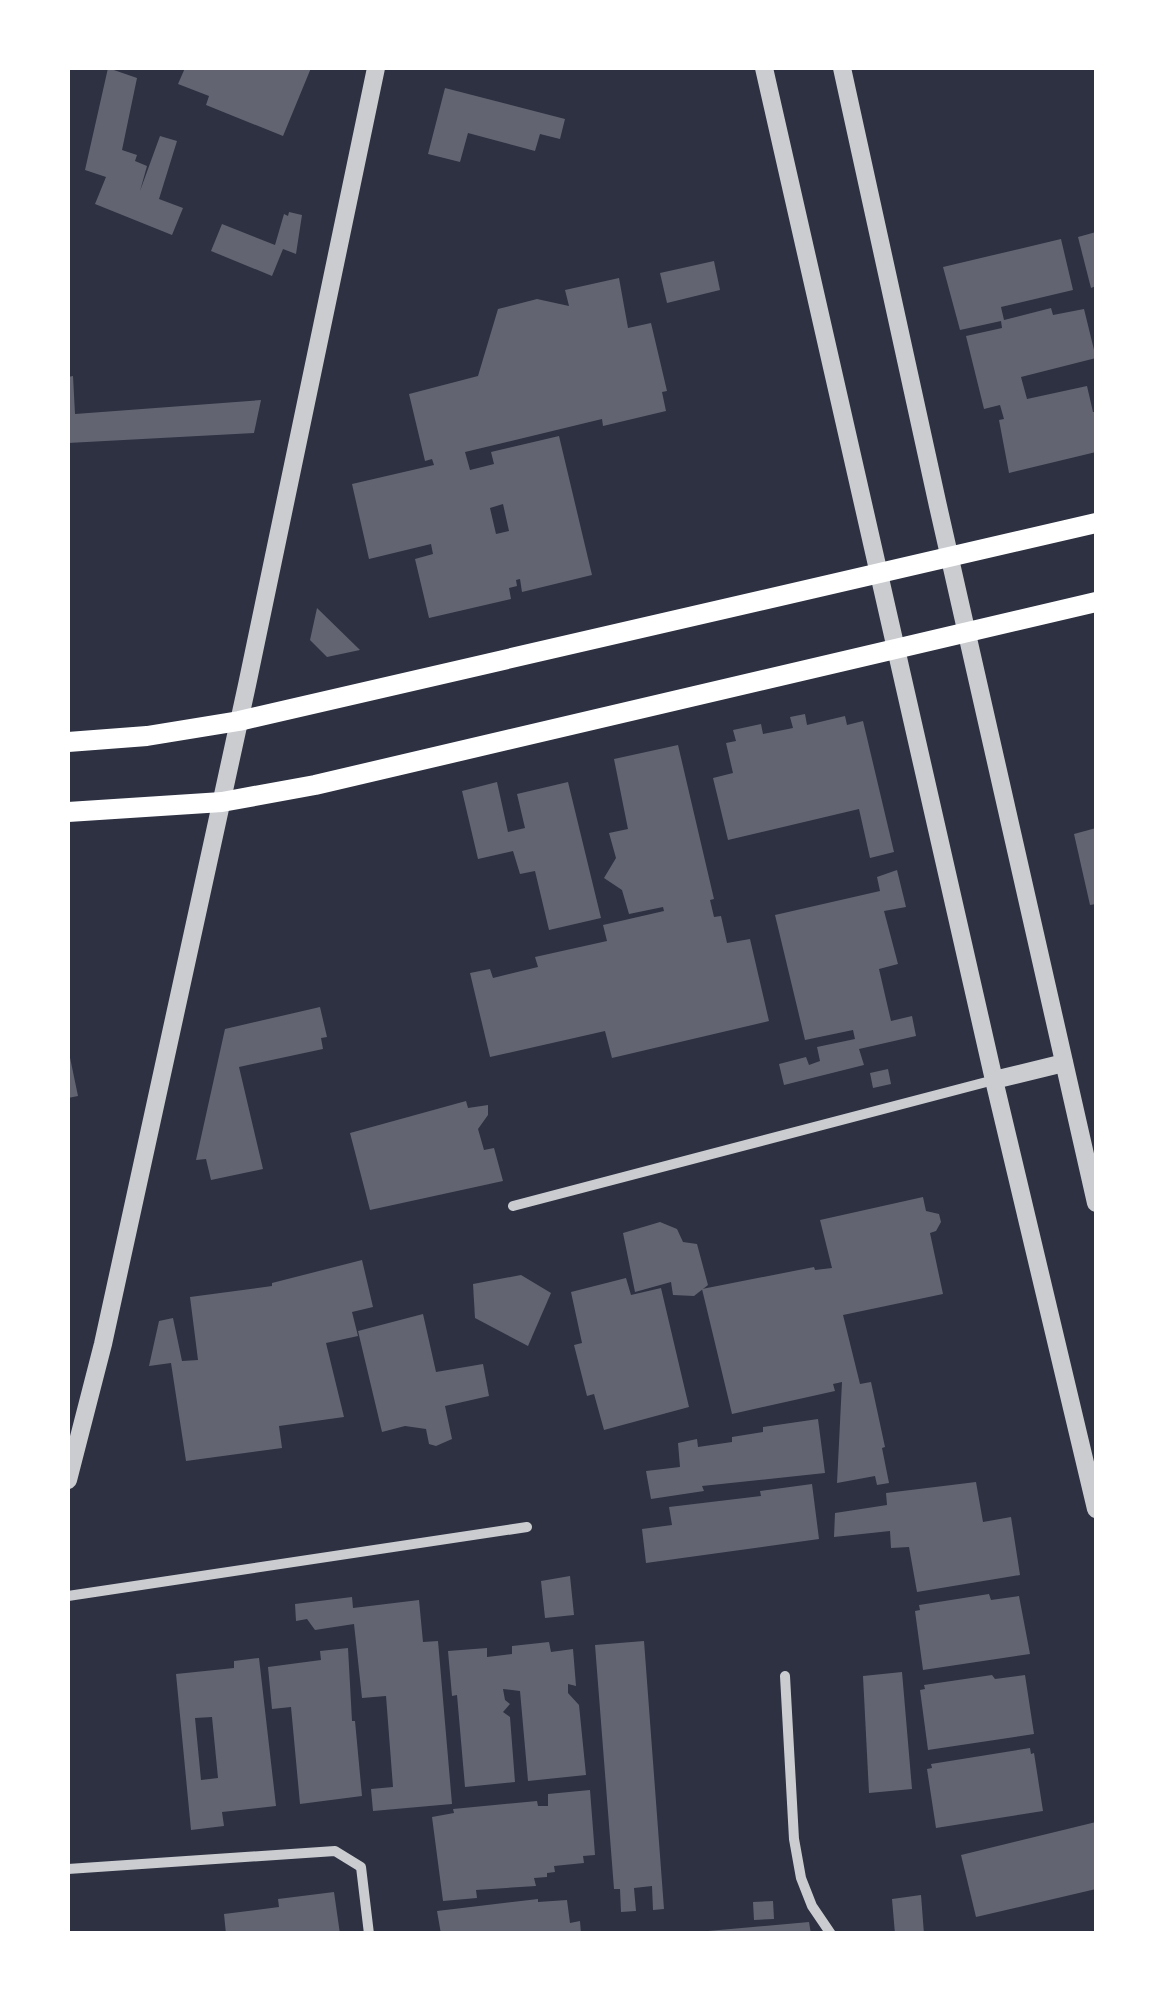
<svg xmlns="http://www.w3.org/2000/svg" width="1164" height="2001" font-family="Literata,serif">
	<rect width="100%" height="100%" fill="#2d3142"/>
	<g fill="#626471" fill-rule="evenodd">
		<polygon points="108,68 137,78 122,150 137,155 135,161 147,166 140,191 160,136 177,141 159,199 183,208 172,235 95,204 106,177 85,170"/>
		<polygon points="185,68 311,68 283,136 206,105 209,96 178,84"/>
		<polygon points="445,88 565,119 560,139 540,134 535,151 468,133 460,162 428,154"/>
		<polygon points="289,212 302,215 296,254 283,249 272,276 211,251 222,224 275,245 284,214 288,216"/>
		<polygon points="1096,232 1096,286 1091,288 1078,237"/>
		<polygon points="1061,239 1073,290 1001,307 1004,320 1051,308 1053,315 1084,309 1096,358 1021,377 1027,399 1087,386 1093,412 1096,412 1096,452 1009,473 999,420 1004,419 1000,405 984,409 966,336 1002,328 1001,321 960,330 943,267"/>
		<polygon points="714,261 720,290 667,303 660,273"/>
		<path d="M619 278 628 328 651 323 667 391 662 392 666 411 603 426 602 419 465 452 470 470 494 464 491 452 559 436 592 575 522 592 520 579 516 580 517 586 509 588 511 599 429 618 415 559 433 554 431 544 369 559 352 484 434 465 432 459 425 461 409 394 478 376 498 309 537 299 569 306 565 290ZM503 504 509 531 496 534 490 508Z"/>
		<polygon points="73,376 75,414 261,400 254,433 68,443 68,377"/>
		<polygon points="317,608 360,650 327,657 310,640"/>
		<polygon points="805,714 807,725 845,716 847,725 863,721 894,852 870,858 859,809 728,840 713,778 733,773 726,743 736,741 733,730 761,724 763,734 793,728 790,717"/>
		<polygon points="678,745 714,899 710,900 714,917 721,916 727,943 750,939 769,1021 612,1058 605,1031 490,1057 470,973 490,969 493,978 538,967 535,957 607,941 603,925 664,911 663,907 629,914 622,890 604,878 616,858 609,833 628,829 614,759"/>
		<polygon points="497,782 508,832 525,828 517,794 568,782 601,918 549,930 535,871 520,874 513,851 478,859 462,791"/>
		<polygon points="1096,828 1096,904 1090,905 1074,834"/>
		<polygon points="897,870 906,907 884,911 898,964 879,969 891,1021 912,1016 916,1036 859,1049 864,1065 784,1085 779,1064 806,1057 809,1065 820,1061 817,1047 855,1039 853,1030 805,1040 775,915 880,891 877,877"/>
		<polygon points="320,1007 327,1037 321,1038 323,1049 239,1067 263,1169 211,1180 206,1159 196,1160 225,1029"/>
		<polygon points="68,1048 78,1096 68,1098"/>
		<polygon points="888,1069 891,1084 873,1088 870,1073"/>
		<polygon points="466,1101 468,1108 488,1105 488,1115 478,1129 484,1150 494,1148 503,1181 370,1210 350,1133"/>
		<polygon points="923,1197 926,1211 939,1214 941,1222 936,1231 930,1233 943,1294 843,1315 860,1384 871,1382 885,1447 882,1448 889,1483 877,1485 875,1476 837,1483 842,1382 833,1384 835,1391 732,1414 702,1289 814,1267 815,1270 832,1268 820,1220"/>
		<polygon points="660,1222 677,1229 683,1242 697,1244 708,1285 694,1296 673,1295 671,1282 635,1292 623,1233"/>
		<polygon points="362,1260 373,1307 352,1312 358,1336 326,1343 344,1417 279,1426 282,1448 186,1461 171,1363 149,1366 159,1321 173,1318 182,1361 198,1360 190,1297 272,1286 272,1283"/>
		<polygon points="521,1275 551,1293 528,1346 475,1318 473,1284"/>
		<polygon points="626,1278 631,1295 661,1288 689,1407 604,1430 594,1394 587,1396 574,1345 582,1343 571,1292"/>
		<polygon points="423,1314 436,1372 483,1364 489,1396 445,1406 452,1439 436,1446 429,1444 426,1429 405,1426 382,1432 358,1331"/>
		<polygon points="818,1419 825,1473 702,1486 704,1491 651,1499 646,1471 680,1467 678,1443 697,1439 698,1447 732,1442 732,1437 763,1432 763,1427"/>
		<polygon points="976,1482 983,1522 1011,1517 1020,1575 917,1592 909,1547 891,1548 890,1531 834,1537 835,1513 887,1505 886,1493"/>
		<polygon points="812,1484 819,1539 646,1563 642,1529 672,1525 669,1507 761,1496 760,1491"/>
		<polygon points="570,1576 574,1615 545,1618 541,1581"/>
		<polygon points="989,1594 991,1600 1019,1596 1030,1654 923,1670 915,1611 920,1610 919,1605"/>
		<polygon points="352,1597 353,1608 419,1600 423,1642 438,1641 452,1804 373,1811 371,1789 393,1787 386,1696 362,1698 354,1624 315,1630 307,1619 296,1621 295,1604"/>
		<polygon points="644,1641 664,1909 653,1910 652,1886 634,1888 636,1911 621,1912 620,1889 614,1889 595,1645"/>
		<polygon points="549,1642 551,1652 573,1649 576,1686 568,1684 568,1693 579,1705 586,1775 528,1781 520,1691 503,1689 505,1700 510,1704 503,1712 510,1717 515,1782 465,1787 457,1695 452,1696 448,1651 487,1648 487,1657 512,1654 512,1646"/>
		<polygon points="348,1648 352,1721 355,1721 362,1796 300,1804 291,1707 272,1709 268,1667 321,1660 320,1651"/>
		<path d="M259 1658 276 1806 222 1812 224 1826 191 1830 176 1674 234 1668V1661ZM212 1717 218 1778 201 1780 195 1718Z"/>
		<polygon points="902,1672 912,1789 869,1793 863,1676"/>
		<polygon points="992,1675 995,1679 1025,1675 1034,1734 928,1750 920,1690 925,1689 924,1685"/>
		<polygon points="1030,1748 1031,1754 1034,1753 1043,1811 936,1828 927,1769 932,1768 931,1764"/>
		<polygon points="590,1790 595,1855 583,1856 584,1863 554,1866 555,1872 547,1873 547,1877 534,1878 536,1886 476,1890 477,1898 443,1901 432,1817 454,1813 453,1809 537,1801 538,1806 548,1806 548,1794"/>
		<polygon points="1096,1822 1096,1889 976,1917 961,1855"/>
		<polygon points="334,1892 340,1934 226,1934 224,1914 279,1907 278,1899"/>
		<polygon points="921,1895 924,1934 895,1934 892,1899"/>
		<polygon points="538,1899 538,1902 567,1900 570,1923 580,1921 581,1934 441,1934 437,1911"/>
		<polygon points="773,1901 774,1919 754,1920 753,1902"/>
		<polygon points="809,1922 811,1934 709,1934 708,1931"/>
	</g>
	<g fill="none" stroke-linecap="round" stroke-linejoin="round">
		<g stroke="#caccd0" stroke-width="10">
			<polyline points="513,1206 994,1080"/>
			<polyline points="68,1596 527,1527"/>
			<polyline points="785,1676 794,1839 801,1878 812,1906 831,1934"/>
			<polyline points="68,1869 335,1851 361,1867 369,1934"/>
		</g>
		<g stroke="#caccd0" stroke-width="18">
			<polyline points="764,68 994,1080 1096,1509"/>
			<polyline points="842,68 938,506 1096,1203"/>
			<polyline points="994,1080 1064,1063"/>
			<polyline points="68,1480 103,1344 247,685 376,68"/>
		</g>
		<g stroke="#fff" stroke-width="20">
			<polyline points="68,742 147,736 239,721 1096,523"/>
			<polyline points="68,812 222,802 315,785 1096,602"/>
		</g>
	</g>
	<rect width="1164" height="2001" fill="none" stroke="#ffffff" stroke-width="140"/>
</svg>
